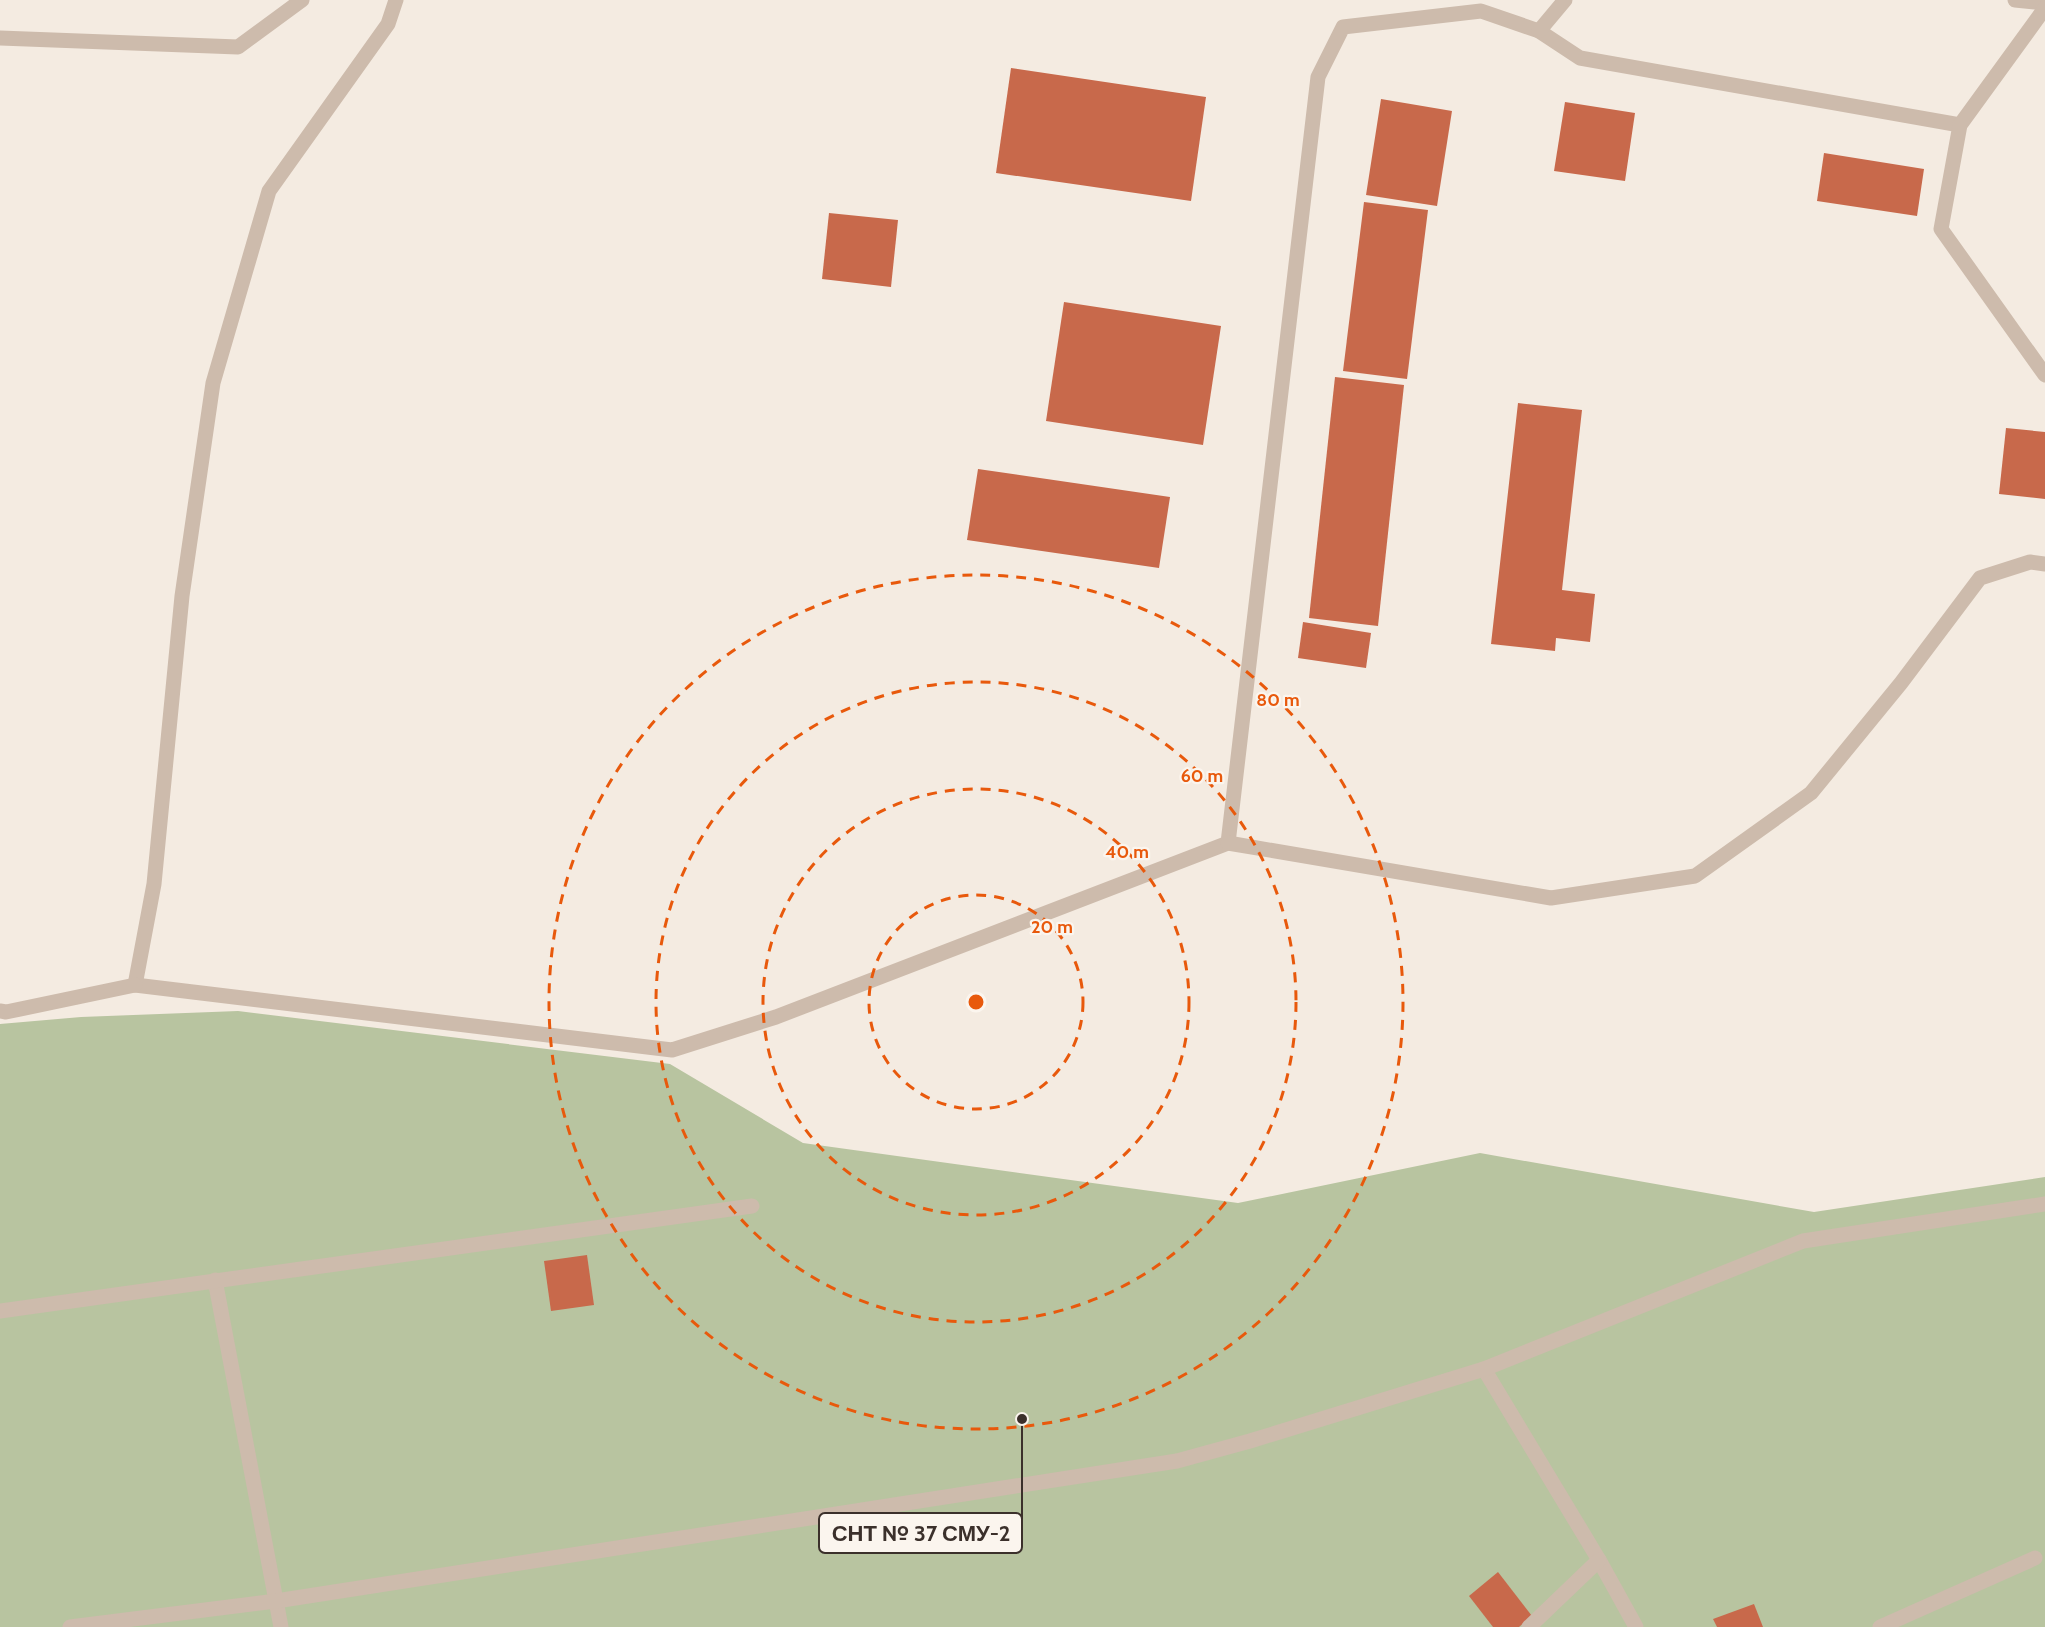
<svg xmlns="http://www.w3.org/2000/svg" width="2045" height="1627" font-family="Cabin,sans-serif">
	<rect width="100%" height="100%" fill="#f4ebe1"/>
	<polygon fill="#b8c4a0" points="238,1011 670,1064 803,1143 1238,1203 1480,1153 1814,1212 2045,1177 2045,1627 0,1627 0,1024 81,1017"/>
	<g fill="#c8694b">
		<polygon points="1011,68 1206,97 1191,201 996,173"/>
		<polygon points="1381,99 1452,111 1437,206 1366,195"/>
		<polygon points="1565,102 1635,113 1625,181 1554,171"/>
		<polygon points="1824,153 1924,169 1917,216 1817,201"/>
		<polygon points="1364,202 1428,210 1407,379 1343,371"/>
		<polygon points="829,213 898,220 891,287 822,279"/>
		<polygon points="1064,302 1221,326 1203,445 1046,421"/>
		<polygon points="1335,377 1404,385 1378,626 1309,618"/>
		<polygon points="1518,403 1582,410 1562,590 1595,594 1590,642 1556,638 1555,651 1491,644"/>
		<polygon points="2006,428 2045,432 2045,499 1999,494"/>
		<polygon points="978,469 1170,497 1159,568 967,540"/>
		<polygon points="1303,622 1371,633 1366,668 1298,658"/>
		<polygon points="587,1255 594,1305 551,1311 544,1261"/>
		<polygon points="1498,1572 1532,1616 1519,1627 1493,1627 1469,1596"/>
		<polygon points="1754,1604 1763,1627 1717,1627 1713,1619"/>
	</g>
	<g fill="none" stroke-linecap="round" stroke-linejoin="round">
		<g stroke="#cdbbac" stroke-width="15">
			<polyline points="396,0 388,24 269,191 213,383 182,596 154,884 135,985 672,1050 776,1017 1228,843 1318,77 1343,27 1481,11 1539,31 1580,58 1960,125"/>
			<polyline points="2015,0 2045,3"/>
			<polyline points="2045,8 1960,125 1941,229 2045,375"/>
			<polyline points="1539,31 1565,0"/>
			<polyline points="0,38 238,47 302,0"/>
			<polyline points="1228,843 1551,898 1695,876 1811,793 1901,683 1980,578 2030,562 2045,564"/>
			<polyline points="0,1011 6,1012 135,985"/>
			<polyline points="215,1280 281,1627"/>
			<polyline points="0,1311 752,1206"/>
			<polyline points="1484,1369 1599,1560 1636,1627"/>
			<polyline points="70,1627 276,1601 1177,1461 1250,1441 1484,1369 1803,1241 2045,1204"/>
			<polyline points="1529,1627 1599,1560"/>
			<polyline points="1880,1627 2035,1558"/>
		</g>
	</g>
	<g fill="none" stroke="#e8590c" stroke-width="3" stroke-dasharray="10 8">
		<circle cx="976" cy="1002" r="107"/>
		<circle cx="976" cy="1002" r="213"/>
		<circle cx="976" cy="1002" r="320"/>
		<circle cx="976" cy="1002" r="427"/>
	</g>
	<circle cx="976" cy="1002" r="9" fill="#e8590c" stroke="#fbf5ee" stroke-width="3"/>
	<g font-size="18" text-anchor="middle" font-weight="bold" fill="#e8590c" stroke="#fbf5ee" stroke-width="4.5" stroke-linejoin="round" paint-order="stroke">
		<text x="1278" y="706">80 m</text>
		<text x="1202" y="782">60 m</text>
		<text x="1127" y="858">40 m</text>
		<text x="1052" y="933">20 m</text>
	</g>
	<path fill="none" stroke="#3b302b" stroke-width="2" d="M1022 1419L1022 1533"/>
	<circle fill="#3b302b" stroke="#fbf5ee" stroke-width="2" cx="1022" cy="1419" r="6"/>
	<rect fill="#fbf5ee" stroke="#3b302b" stroke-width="2" x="819" y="1513" width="203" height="40" rx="6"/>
	<g font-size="22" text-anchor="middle" font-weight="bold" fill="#3b302b">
		<text x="921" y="1541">СНТ № 37 СМУ-2</text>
	</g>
</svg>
